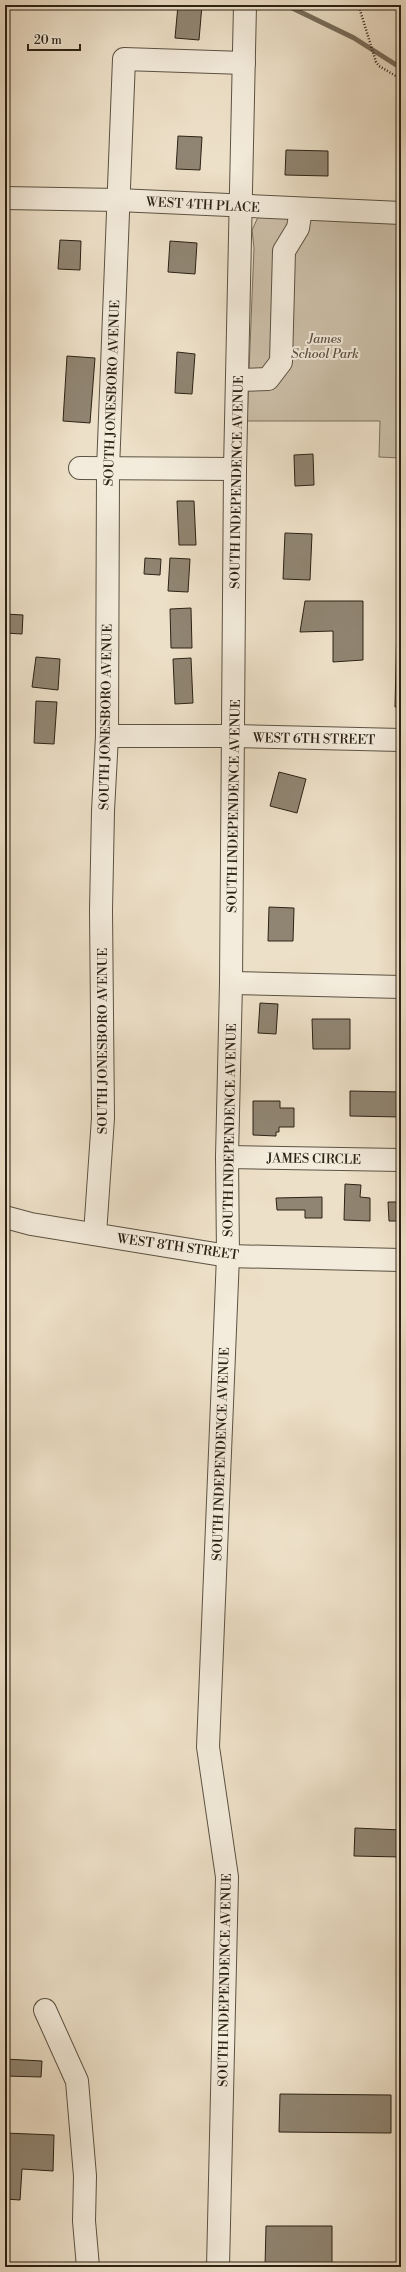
<svg xmlns="http://www.w3.org/2000/svg" width="406" height="2272" font-family="'Libre Bodoni',serif">
	<rect width="100%" height="100%" fill="#ede0c8"/>
	<filter id="stains"><feTurbulence type="fractalNoise" baseFrequency=".005" numOctaves="4"/><feColorMatrix values="0 0 0 0 .2 0 0 0 0 .09 0 0 0 0 .02 0 0 0 .5 -.17"/></filter>
	<radialGradient id="worn" r=".72"><stop offset=".6" stop-color="#630" stop-opacity="0"/><stop offset="1" stop-color="#630" stop-opacity=".3"/></radialGradient>
	<polygon fill="#ccc0aa" stroke="#7c7160" points="259,215 401,221 401,458 379,457 380,421 247,421 254,248 252,230"/>
	<g fill="none" stroke-linecap="round" stroke-linejoin="round">
		<polyline stroke="#786d5c" stroke-width="5" points="286,5 354,38 401,68"/>
	</g>
	<g fill="#908572" stroke="#2c2215">
		<polygon points="178,5 202,5 199,40 175,38"/>
		<polygon points="178,136 202,137 200,170 176,169"/>
		<polygon points="286,150 328,151 328,176 285,175"/>
		<polygon points="60,240 81,241 80,270 58,269"/>
		<polygon points="170,241 197,243 195,274 168,272"/>
		<polygon points="177,352 195,354 192,394 175,393"/>
		<polygon points="67,356 95,358 90,423 63,421"/>
		<polygon points="313,454 314,485 295,486 294,455"/>
		<polygon points="177,501 194,501 196,545 179,545"/>
		<polygon points="285,533 312,534 310,580 283,579"/>
		<polygon points="145,558 161,559 160,575 144,574"/>
		<polygon points="170,558 190,559 188,592 168,591"/>
		<polygon points="305,601 363,601 363,660 333,662 333,631 300,632"/>
		<polygon points="191,608 192,648 171,648 170,609"/>
		<polygon points="5,614 23,615 22,634 5,633"/>
		<polygon points="397,621 401,621 401,707 395,707"/>
		<polygon points="36,657 60,659 58,690 32,687"/>
		<polygon points="191,658 193,703 175,704 173,659"/>
		<polygon points="36,701 57,702 54,744 34,743"/>
		<polygon points="279,772 306,779 297,813 270,806"/>
		<polygon points="269,907 294,908 293,941 268,941"/>
		<polygon points="260,1003 278,1004 276,1034 258,1033"/>
		<polygon points="312,1019 350,1019 350,1049 313,1049"/>
		<polygon points="350,1091 401,1092 401,1117 350,1116"/>
		<polygon points="253,1101 280,1101 280,1108 294,1108 294,1127 279,1127 279,1132 276,1132 276,1136 253,1135"/>
		<polygon points="345,1184 361,1185 360,1197 370,1198 370,1221 344,1220"/>
		<polygon points="322,1197 322,1218 305,1218 305,1210 277,1210 276,1198"/>
		<polygon points="388,1202 401,1202 401,1221 389,1221"/>
		<polygon points="355,1828 401,1830 401,1857 354,1856"/>
		<polygon points="400,1872 401,1872 401,1924 398,1924"/>
		<polygon points="5,2059 42,2061 41,2077 5,2076"/>
		<polygon points="280,2094 391,2095 391,2133 279,2132"/>
		<polygon points="5,2133 54,2135 53,2171 22,2169 20,2200 5,2199"/>
		<polygon points="266,2226 332,2226 332,2267 265,2267"/>
	</g>
	<g fill="none" stroke-linecap="round" stroke-linejoin="round">
		<g stroke="#5c5242" stroke-width="24">
			<g id="minor">
				<polyline points="5,198 118,200 401,213"/>
				<polyline points="237,380 268,379 281,362 284,251 298,228 301,209"/>
				<polyline points="80,468 235,469"/>
				<polyline points="107,736 233,736 401,740"/>
				<polyline points="231,983 401,987"/>
				<polyline points="227,1157 401,1160"/>
				<polyline points="5,1217 31,1224 228,1256 401,1260"/>
				<polyline points="95,1234 103,1118 101,910 103,811 107,736 108,469 124,59 244,63"/>
				<polyline points="45,2010 77,2081 85,2176 84,2221 88,2267"/>
				<polyline points="218,2267 227,1877 208,1747 228,1256 227,1157 231,983 235,469 245,5"/>
			</g>
		</g>
		<polyline stroke="#2c2215" stroke-width="2.5" stroke-dasharray="1 2" stroke-linecap="butt" points="356,5 360,10 376,62 379,66 401,79"/>
		<use href="#minor" stroke="#f3ebdb" stroke-width="22"/>
	</g>
	<g text-anchor="middle" stroke-width="4" stroke-linejoin="round" paint-order="stroke">
		<g font-size="13" fill="#2c2215" stroke="#f3ebdb">
			<text transform="translate(203 204) rotate(3)" y="5">WEST 4TH PLACE</text>
			<text transform="translate(111 393) rotate(-88)" y="5">SOUTH JONESBORO AVENUE</text>
			<text transform="translate(236 482) rotate(-89)" y="5">SOUTH INDEPENDENCE AVENUE</text>
			<text transform="translate(105 717) rotate(-89)" y="5">SOUTH JONESBORO AVENUE</text>
			<text transform="translate(314 738) rotate(1)" y="5">WEST 6TH STREET</text>
			<text transform="translate(233 806) rotate(-89)" y="5">SOUTH INDEPENDENCE AVENUE</text>
			<text transform="translate(102 1041) rotate(-90)" y="5">SOUTH JONESBORO AVENUE</text>
			<text transform="translate(229 1130) rotate(-89)" y="5">SOUTH INDEPENDENCE AVENUE</text>
			<text transform="translate(314 1158) rotate(1)" y="5">JAMES CIRCLE</text>
			<text transform="translate(178 1246) rotate(8)" y="5">WEST 8TH STREET</text>
			<text transform="translate(220 1454) rotate(-88)" y="5">SOUTH INDEPENDENCE AVENUE</text>
			<text transform="translate(224 1980) rotate(-89)" y="5">SOUTH INDEPENDENCE AVENUE</text>
		</g>
		<g font-size="13" font-style="italic" fill="#5c5142" stroke="#f3ebdb">
			<text x="325" y="343">James<tspan x="325" dy="15">School Park</tspan></text>
		</g>
	</g>
	<rect width="406" height="2272" fill="none" stroke="#ede0c8" stroke-width="20"/>
	<rect x="6" y="6" width="394" height="2260" fill="none" stroke="#2c2215" stroke-width="2"/>
	<rect x="10" y="10" width="386" height="2252" fill="none" stroke="#2c2215"/>
	<path d="M28 44v6h52v-6" fill="none" stroke="#2c2215" stroke-width="2"/>
	<text x="34" y="44" font-size="12" fill="#2c2215" stroke="#f3ebdb" stroke-width="3" paint-order="stroke">20 m</text>
	<rect width="100%" height="100%" filter="url(#stains)"/>
	<rect width="100%" height="100%" fill="url(#worn)"/>
</svg>
